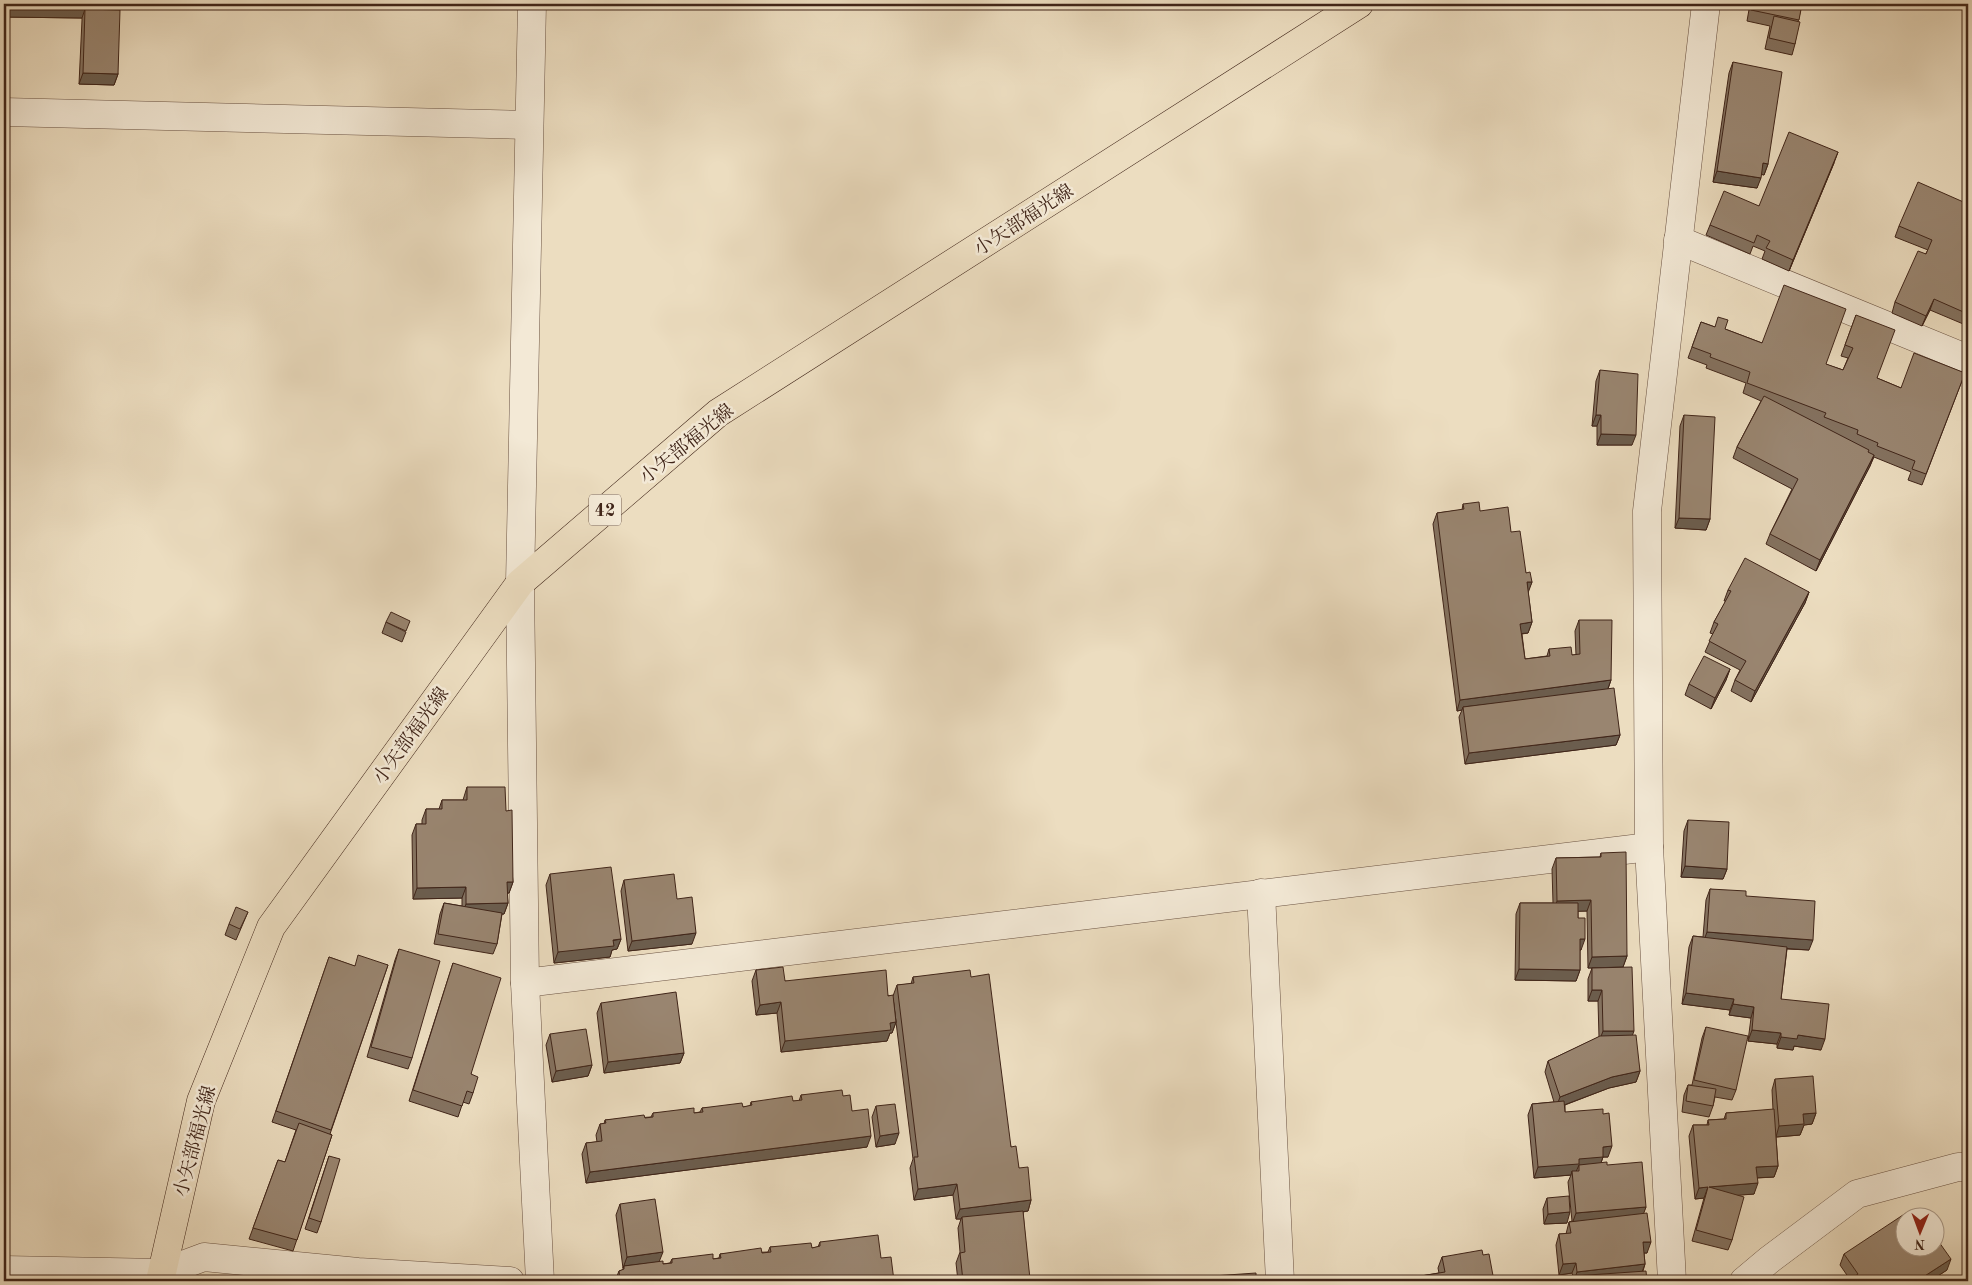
<svg xmlns="http://www.w3.org/2000/svg" width="1972" height="1285" font-family="'Old Standard TT','Noto Serif JP',serif">
	<rect width="100%" height="100%" fill="#ecddc0"/>
	<filter id="stains"><feTurbulence type="fractalNoise" baseFrequency=".004" numOctaves="4"/><feColorMatrix values="0 0 0 0 .2 0 0 0 0 .09 0 0 0 0 .02 0 0 0 .5 -.17"/></filter>
	<radialGradient id="worn" r=".72"><stop offset=".6" stop-color="#630" stop-opacity="0"/><stop offset="1" stop-color="#630" stop-opacity=".3"/></radialGradient>
	<g fill="none" stroke-linecap="round" stroke-linejoin="round">
		<g stroke="#6b5343" stroke-width="29">
			<g id="minor">
				<polyline points="532,4 520,583 525,983 540,1281"/>
				<polyline points="4,112 529,125"/>
				<polyline points="1678,240 1968,359"/>
				<polyline points="1261,893 1280,1281"/>
				<polyline points="525,983 1649,847"/>
				<polyline points="4,1270 161,1273 204,1257 358,1272 510,1281"/>
				<polyline points="1672,1281 1649,847 1647,511 1706,4"/>
			</g>
		</g>
		<g stroke="#6b5343" stroke-width="29">
			<polyline id="tertiary" points="1744,1281 1769,1260 1857,1194 1958,1167 1968,1167"/>
		</g>
		<g stroke="#402519" stroke-width="29">
			<polyline id="primary" points="160,1281 201,1101 271,927 520,583 718,413 1359,4"/>
		</g>
		<use href="#minor" stroke="#f3e9d6" stroke-width="28"/>
		<use href="#tertiary" stroke="#f3e9d6" stroke-width="28"/>
		<use href="#primary" stroke="#ecddc0" stroke-width="28"/>
	</g>
	<g fill="#847260" stroke="#402519">
		<polygon points="1750,4 1802,4 1798,22 1795,44 1792,55 1765,49 1770,26 1747,21"/>
		<polygon points="100,7 99,10 118,74 114,85 79,84 82,20 82,18 4,17"/>
		<polygon points="1733,62 1768,164 1764,175 1761,174 1757,188 1713,182 1729,73"/>
		<polygon points="1834,163 1789,271 1762,259 1765,251 1753,246 1750,254 1706,235 1710,225 1759,206"/>
		<polygon points="1967,208 1968,209 1968,326 1930,310 1922,326 1892,313 1895,302 1928,250 1895,237 1899,226"/>
		<polygon points="1856,315 1877,378 1901,388 1965,373 1922,485 1908,480 1911,472 1874,457 1870,466 1816,571 1766,544 1770,534 1792,489 1733,458 1737,447 1761,401 1743,393 1746,383 1706,368 1707,365 1688,358 1701,322 1715,327 1725,329 1762,343 1843,370 1848,358 1841,356"/>
		<polygon points="1600,370 1632,445 1597,445 1597,426 1592,426 1596,381"/>
		<polygon points="1684,415 1710,519 1706,530 1675,528 1680,426"/>
		<polygon points="1463,504 1480,511 1511,532 1526,573 1532,582 1528,591 1532,622 1528,633 1522,634 1525,659 1547,656 1549,649 1572,655 1576,655 1575,631 1579,620 1611,680 1608,689 1620,735 1616,745 1465,764 1459,717 1462,710 1457,711 1433,524 1437,513 1462,510"/>
		<polygon points="1728,590 1809,592 1805,603 1751,702 1731,691 1735,680 1740,670 1705,652 1713,634 1710,633 1714,622 1726,601 1724,601"/>
		<polygon points="386,622 406,632 402,642 382,633"/>
		<polygon points="1730,669 1726,680 1711,709 1685,695 1689,684"/>
		<polygon points="467,787 506,811 513,882 509,893 507,893 508,903 504,914 502,914 497,944 493,954 434,944 440,914 444,903 462,906 462,898 413,899 412,835 416,824 422,824 422,820 426,809 439,809 442,800 463,800"/>
		<polygon points="1688,820 1727,869 1723,879 1681,877 1684,831"/>
		<polygon points="1601,853 1627,956 1623,967 1588,968 1587,911 1578,911 1578,918 1581,950 1580,950 1580,970 1576,981 1515,980 1516,914 1520,903 1553,903 1552,869 1556,858 1600,857"/>
		<polygon points="550,874 621,939 617,949 612,950 610,957 554,963 546,885"/>
		<polygon points="624,880 692,944 628,951 621,891"/>
		<polygon points="1710,889 1746,896 1809,950 1787,949 1781,999 1821,1050 1794,1046 1793,1050 1777,1048 1777,1044 1748,1041 1751,1018 1729,1015 1730,1010 1682,1004 1689,947 1693,936 1703,937 1706,900"/>
		<polygon points="248,912 236,940 225,935 229,924"/>
		<polygon points="399,949 412,1058 408,1069 367,1057 395,960"/>
		<polygon points="329,957 354,966 388,965 330,1134 332,1135 293,1251 249,1239 278,1160 285,1162 296,1130 272,1122"/>
		<polygon points="453,963 471,1074 473,1093 469,1104 463,1102 458,1117 409,1101"/>
		<polygon points="1592,968 1632,1035 1640,1071 1636,1082 1609,1088 1565,1105 1565,1112 1608,1157 1603,1157 1601,1163 1607,1165 1646,1207 1643,1213 1647,1253 1644,1253 1645,1264 1643,1271 1647,1281 1558,1281 1560,1277 1573,1276 1572,1273 1559,1275 1556,1245 1559,1234 1566,1234 1569,1222 1572,1221 1568,1182 1571,1175 1534,1178 1528,1115 1532,1104 1554,1102 1545,1072 1548,1061 1599,1037 1598,1001 1588,1001 1588,979"/>
		<polygon points="756,970 785,981 893,996 897,985 911,984 913,977 971,977 1011,1147 1031,1200 1028,1211 1023,1212 1029,1281 958,1281 956,1263 960,1252 958,1228 961,1219 956,1219 953,1195 914,1200 910,1168 913,1159 893,998 896,1022 892,1033 890,1033 887,1041 781,1052 777,1013 756,1015 752,981"/>
		<polygon points="601,1003 684,1053 680,1063 604,1073 597,1013"/>
		<polygon points="1706,1027 1736,1090 1732,1100 1715,1097 1713,1106 1709,1117 1682,1112 1684,1095 1688,1085 1692,1085 1702,1038"/>
		<polygon points="550,1034 592,1065 588,1076 552,1082 546,1045"/>
		<polygon points="1775,1079 1816,1113 1812,1124 1804,1125 1800,1135 1776,1137 1778,1166 1774,1177 1757,1178 1754,1194 1737,1195 1732,1240 1728,1250 1692,1241 1704,1198 1695,1199 1689,1136 1693,1125 1707,1125 1708,1120 1724,1119 1726,1113 1773,1110 1772,1090"/>
		<polygon points="801,1095 843,1096 852,1111 867,1147 586,1183 582,1154 586,1143 597,1142 596,1135 600,1124 604,1124 605,1120 651,1117 653,1113 694,1113 700,1112 702,1108 743,1107 750,1106 751,1102 799,1101"/>
		<polygon points="876,1106 895,1144 876,1147 872,1117"/>
		<polygon points="329,1156 321,1222 317,1233 305,1229"/>
		<polygon points="1547,1198 1567,1223 1544,1224 1543,1209"/>
		<polygon points="620,1204 659,1262 663,1264 670,1263 672,1259 713,1259 719,1258 720,1254 768,1252 770,1247 812,1248 818,1247 820,1242 881,1258 894,1281 615,1281 619,1271 623,1270 623,1268 616,1215"/>
		<polygon points="1904,1248 1947,1270 1930,1281 1851,1281 1840,1265 1844,1254"/>
		<polygon points="1483,1255 1494,1281 1408,1281 1409,1278 1439,1273 1438,1268 1442,1257"/>
	</g>
	<g fill="#6b5d4e" stroke="#402519">
		<polygon points="4,6 100,7 96,18 85,9 82,18 4,17"/>
		<polygon points="83,73 118,74 114,85 79,84"/>
		<polygon points="1838,152 1834,163 1789,271 1793,260"/>
		<polygon points="1763,163 1768,164 1764,175 1759,174"/>
		<polygon points="1717,171 1761,178 1757,188 1713,182"/>
		<polygon points="1934,299 1930,310 1922,326 1926,316"/>
		<polygon points="1596,415 1601,415 1597,426 1592,426"/>
		<polygon points="1601,434 1636,435 1632,445 1597,445"/>
		<polygon points="1874,455 1870,466 1816,571 1820,560"/>
		<polygon points="1679,518 1710,519 1706,530 1675,528"/>
		<polygon points="1527,582 1532,582 1528,593"/>
		<polygon points="1809,592 1805,603 1751,702 1755,691"/>
		<polygon points="1532,622 1528,633 1516,634 1520,624"/>
		<polygon points="1730,669 1726,680 1711,709 1715,698"/>
		<polygon points="1611,680 1607,691 1463,707 1462,710 1457,711 1460,700"/>
		<polygon points="1620,735 1616,745 1465,764 1469,753"/>
		<polygon points="1685,866 1727,869 1723,879 1681,877"/>
		<polygon points="507,882 513,882 509,893 503,893"/>
		<polygon points="466,887 462,898 413,899 417,888"/>
		<polygon points="1591,900 1587,911 1553,912 1557,901"/>
		<polygon points="508,903 504,914 462,914 466,904"/>
		<polygon points="1707,932 1813,940 1809,950 1703,943"/>
		<polygon points="696,933 692,944 628,951 632,941"/>
		<polygon points="621,939 617,949 612,950 610,957 554,963 558,952"/>
		<polygon points="1580,939 1585,939 1581,950 1576,950"/>
		<polygon points="1627,956 1623,967 1588,968 1592,957"/>
		<polygon points="1519,969 1580,970 1576,981 1515,980"/>
		<polygon points="1592,990 1602,990 1598,1001 1588,1001"/>
		<polygon points="1686,993 1734,999 1730,1010 1682,1004"/>
		<polygon points="781,1002 777,1013 756,1015 760,1005"/>
		<polygon points="1733,1004 1754,1007 1751,1018 1729,1015"/>
		<polygon points="896,1022 892,1033 890,1033 887,1041 781,1052 785,1041"/>
		<polygon points="1752,1030 1781,1033 1777,1044 1748,1041"/>
		<polygon points="1603,1031 1634,1031 1630,1042 1599,1042"/>
		<polygon points="1798,1035 1825,1039 1821,1050 1794,1046 1793,1050 1777,1048 1781,1037"/>
		<polygon points="684,1053 680,1063 604,1073 608,1062"/>
		<polygon points="592,1065 588,1076 552,1082 556,1071"/>
		<polygon points="1640,1071 1636,1082 1609,1088 1556,1108 1560,1097 1612,1077"/>
		<polygon points="1816,1113 1812,1124 1804,1125 1800,1135 1776,1137 1779,1126 1803,1114"/>
		<polygon points="899,1133 895,1144 876,1147 880,1136"/>
		<polygon points="871,1136 867,1147 586,1183 590,1172"/>
		<polygon points="1612,1146 1608,1157 1603,1157 1599,1168 1579,1165 1575,1174 1572,1171 1571,1175 1534,1178 1538,1167 1579,1159 1603,1147"/>
		<polygon points="1778,1166 1774,1177 1752,1178 1756,1167"/>
		<polygon points="1758,1183 1754,1194 1705,1198 1709,1187"/>
		<polygon points="957,1184 953,1195 914,1200 918,1189"/>
		<polygon points="1708,1187 1704,1198 1695,1199 1699,1188"/>
		<polygon points="1031,1200 1028,1211 962,1219 962,1217 961,1219 956,1219 960,1209"/>
		<polygon points="1646,1207 1642,1218 1572,1224 1576,1213"/>
		<polygon points="1570,1212 1567,1223 1544,1224 1548,1214"/>
		<polygon points="1643,1242 1651,1242 1647,1253 1639,1253"/>
		<polygon points="663,1252 659,1262 624,1266 623,1268 627,1257"/>
		<polygon points="1951,1259 1947,1270 1930,1281 1917,1281"/>
		<polygon points="1576,1263 1572,1273 1559,1275 1563,1264"/>
		<polygon points="1645,1264 1641,1275 1574,1281 1577,1272"/>
		<polygon points="1030,1279 1029,1281 1006,1281"/>
	</g>
	<g fill="#998570" stroke="#402519">
		<polygon points="4,4 100,4 100,7 4,6"/>
		<polygon points="1752,4 1802,4 1799,20 1751,10"/>
		<polygon points="85,9 120,10 118,74 83,73"/>
		<polygon points="1774,16 1800,22 1795,44 1769,38"/>
		<polygon points="1733,62 1782,72 1768,164 1763,163 1761,178 1717,171"/>
		<polygon points="1789,132 1838,152 1793,260 1766,248 1770,241 1757,235 1754,243 1710,225 1724,191 1759,206"/>
		<polygon points="1918,182 1968,204 1967,208 1968,209 1968,314 1934,299 1926,316 1895,302 1918,251 1926,254 1932,240 1899,226"/>
		<polygon points="1784,285 1846,309 1826,364 1843,370 1853,348 1845,345 1856,315 1895,330 1877,378 1901,388 1914,353 1965,373 1926,474 1912,469 1915,461 1877,446 1878,443 1857,434 1858,430 1824,417 1826,413 1747,383 1750,372 1710,357 1711,354 1692,347 1701,322 1715,327 1718,317 1728,320 1725,329 1762,343"/>
		<polygon points="1600,370 1638,374 1636,435 1601,434 1601,415 1596,415"/>
		<polygon points="1764,396 1869,450 1868,452 1874,455 1820,560 1770,534 1798,479 1737,447"/>
		<polygon points="1684,415 1715,417 1710,519 1679,518"/>
		<polygon points="1479,502 1480,511 1508,507 1511,532 1520,531 1526,573 1530,572 1532,582 1527,582 1532,622 1520,624 1525,659 1550,656 1549,649 1571,647 1572,655 1580,654 1579,620 1612,620 1611,680 1460,700 1437,513 1464,509 1463,504"/>
		<polygon points="1745,558 1809,592 1755,691 1735,680 1746,661 1709,641 1718,624 1714,622 1731,591 1728,590"/>
		<polygon points="391,612 410,621 406,631 386,622"/>
		<polygon points="1704,656 1730,669 1715,698 1689,684"/>
		<polygon points="1614,688 1620,735 1469,753 1463,707"/>
		<polygon points="467,787 505,787 506,811 512,810 513,882 507,882 508,903 466,904 466,887 417,888 416,824 426,824 426,809 442,809 442,800 467,800"/>
		<polygon points="1688,820 1729,822 1727,869 1685,866"/>
		<polygon points="1626,852 1627,956 1592,957 1591,900 1557,901 1556,858 1601,857 1601,853"/>
		<polygon points="611,867 621,939 613,940 614,946 558,952 550,874"/>
		<polygon points="674,874 677,899 692,897 696,933 632,941 624,880"/>
		<polygon points="1710,889 1746,891 1746,896 1815,901 1813,940 1707,932"/>
		<polygon points="444,903 502,913 497,944 438,934"/>
		<polygon points="1520,903 1578,903 1578,918 1585,918 1585,939 1580,939 1580,970 1519,969"/>
		<polygon points="236,907 248,912 240,929 229,924"/>
		<polygon points="1693,936 1787,947 1781,999 1829,1004 1825,1039 1798,1035 1797,1039 1781,1037 1781,1033 1752,1030 1754,1007 1733,1004 1734,999 1686,993"/>
		<polygon points="399,949 440,961 412,1058 371,1047"/>
		<polygon points="358,955 388,965 331,1130 276,1111 329,957 355,966"/>
		<polygon points="453,963 501,978 471,1074 478,1077 473,1093 467,1091 462,1106 413,1090"/>
		<polygon points="783,967 785,981 886,970 888,996 893,995 896,1022 890,1023 891,1030 785,1041 781,1002 760,1005 756,970"/>
		<polygon points="1632,967 1634,1031 1603,1031 1602,990 1592,990 1592,968"/>
		<polygon points="970,970 971,977 989,974 1011,1147 1016,1146 1019,1168 1028,1167 1031,1200 960,1209 957,1184 918,1189 914,1157 918,1157 897,985 914,983 913,977"/>
		<polygon points="676,992 684,1053 608,1062 601,1003"/>
		<polygon points="1706,1027 1748,1036 1736,1090 1694,1080"/>
		<polygon points="586,1029 592,1065 556,1071 550,1034"/>
		<polygon points="1636,1035 1640,1071 1612,1077 1560,1097 1548,1061 1600,1036"/>
		<polygon points="1813,1076 1816,1113 1803,1114 1804,1124 1779,1126 1775,1079"/>
		<polygon points="1688,1085 1716,1089 1713,1106 1686,1101"/>
		<polygon points="842,1090 843,1096 850,1095 852,1111 868,1109 871,1136 590,1172 586,1143 602,1141 600,1124 606,1123 605,1120 644,1115 645,1118 653,1117 653,1113 694,1108 694,1113 703,1112 702,1108 742,1103 743,1107 752,1105 751,1102 792,1096 793,1101 802,1100 801,1095"/>
		<polygon points="1564,1101 1565,1112 1603,1109 1603,1114 1609,1113 1612,1146 1603,1147 1603,1157 1579,1159 1579,1164 1538,1167 1532,1104"/>
		<polygon points="895,1104 899,1133 880,1136 876,1106"/>
		<polygon points="1774,1109 1778,1166 1756,1167 1758,1183 1709,1187 1744,1197 1732,1240 1696,1230 1708,1187 1699,1188 1693,1125 1709,1125 1708,1120 1726,1119 1726,1113"/>
		<polygon points="299,1123 332,1135 297,1240 253,1228 278,1160 285,1162"/>
		<polygon points="329,1156 340,1159 321,1222 309,1218"/>
		<polygon points="1607,1162 1607,1165 1642,1162 1646,1207 1576,1213 1572,1171 1579,1171 1579,1165"/>
		<polygon points="1569,1196 1570,1212 1548,1214 1547,1198"/>
		<polygon points="655,1199 663,1252 627,1257 620,1204"/>
		<polygon points="1023,1211 1030,1279 1006,1281 972,1281 972,1280 963,1281 960,1253 965,1252 962,1217"/>
		<polygon points="1647,1213 1651,1242 1643,1242 1645,1264 1577,1272 1576,1263 1563,1264 1559,1234 1571,1233 1569,1222"/>
		<polygon points="1906,1213 1909,1218 1904,1218 1904,1248 1934,1248 1934,1235 1951,1259 1917,1281 1857,1281 1854,1277 1858,1274 1844,1254"/>
		<polygon points="878,1235 881,1258 891,1257 894,1281 620,1281 619,1271 624,1269 624,1266 663,1261 663,1264 672,1263 672,1259 713,1254 713,1259 721,1258 720,1254 761,1248 762,1253 771,1252 770,1247 811,1243 812,1248 820,1246 820,1242"/>
		<polygon points="1482,1250 1483,1255 1489,1254 1494,1281 1409,1281 1409,1278 1445,1272 1442,1257"/>
		<polygon points="1646,1271 1647,1281 1560,1281 1560,1277"/>
		<polygon points="1256,1273 1256,1281 1141,1281"/>
	</g>
	<g text-anchor="middle" stroke-width="5" stroke-linejoin="round" paint-order="stroke">
		<rect fill="#f3e9d6" stroke="#766052" stroke-width="1" x="589" y="494.5" width="32" height="31" rx="4"/>
		<g font-size="18" font-weight="bold" fill="#402519">
			<text x="605" y="516">42</text>
		</g>
		<g font-size="19" fill="#402519" stroke="#f3e9d6">
			<text transform="translate(1023 219) rotate(-33)" y="7">小矢部福光線</text>
			<text transform="translate(686 443) rotate(-39)" y="7">小矢部福光線</text>
			<text transform="translate(410 735) rotate(-54)" y="7">小矢部福光線</text>
			<text transform="translate(194 1141) rotate(-75)" y="7">小矢部福光線</text>
		</g>
	</g>
	<rect width="1972" height="1285" fill="none" stroke="#ecddc0" stroke-width="20"/>
	<rect x="5" y="5" width="1962" height="1275" fill="none" stroke="#402519" stroke-width="2.5"/>
	<rect x="10" y="10" width="1952" height="1265" fill="none" stroke="#402519"/>
	<g transform="translate(1920 1232) rotate(181)"><circle r="24" fill="#f3e9d6" stroke="#ab9b8a"/>
	<path d="M0-4L9 19L0 12L-9 19Z" fill="#8f2418"/>
	<text y="-8" font-size="14" font-weight="bold" text-anchor="middle" fill="#402519">N</text>
	</g>
	<rect width="100%" height="100%" filter="url(#stains)"/>
	<rect width="100%" height="100%" fill="url(#worn)"/>
</svg>
